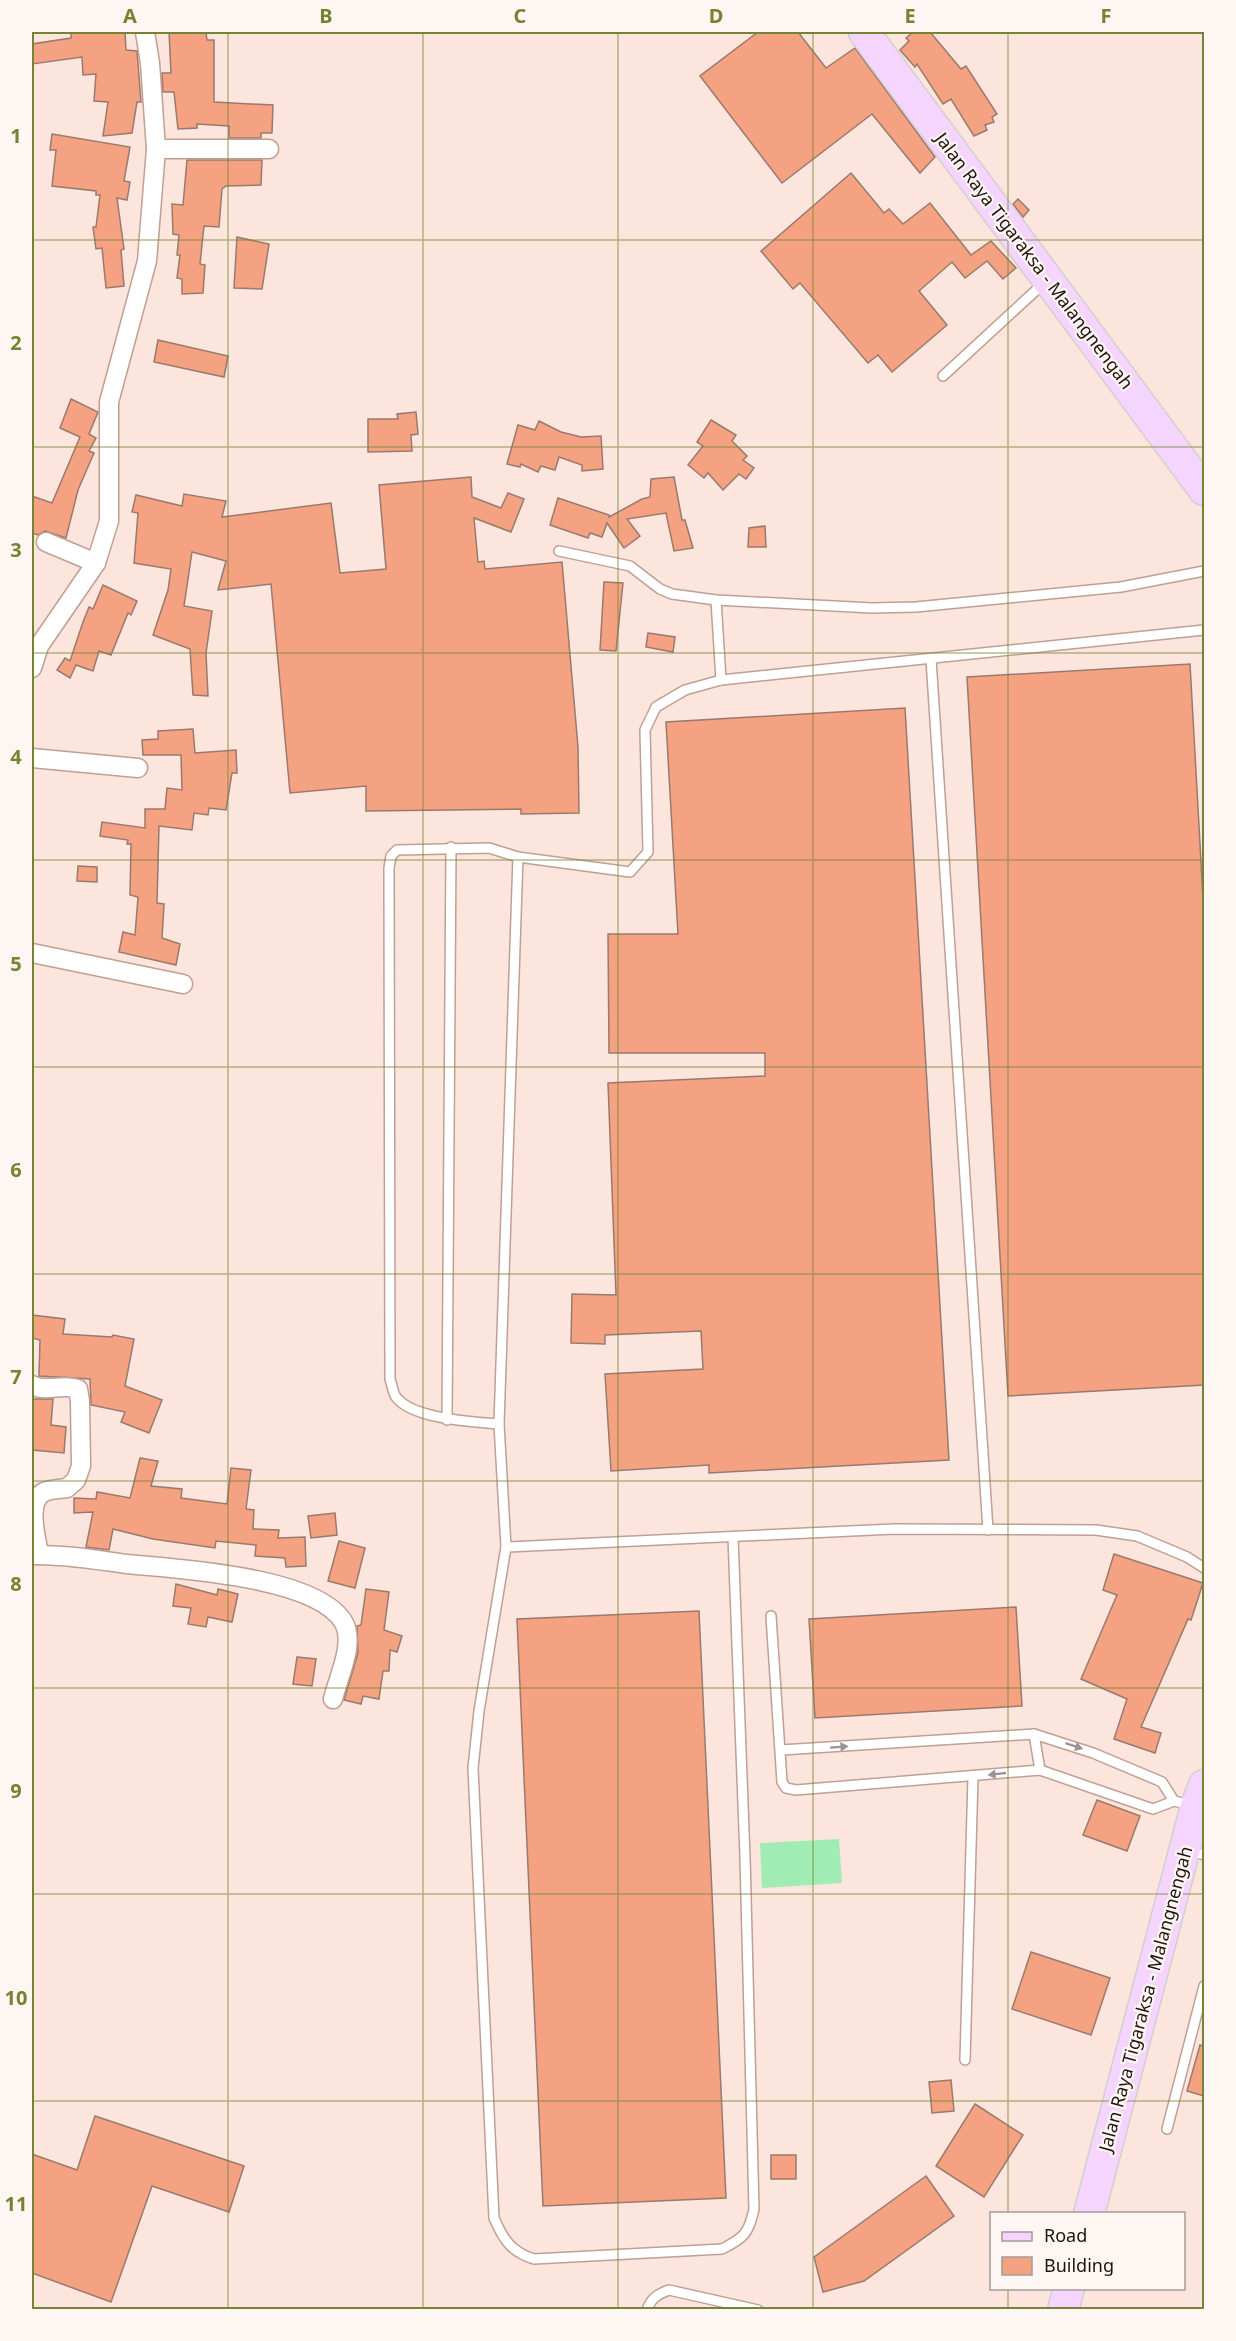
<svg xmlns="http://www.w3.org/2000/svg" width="1236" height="2341" font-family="'Noto Sans',sans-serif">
	<rect width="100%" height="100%" fill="#fbe5dd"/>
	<polygon fill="#a1ecb4" points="839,1839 842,1883 762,1888 760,1843"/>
	<g fill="#f4a282" stroke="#9a7a6d" stroke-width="1.5">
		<polygon points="71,32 125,32 126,50 137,51 141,102 137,102 132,133 103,136 108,102 94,101 96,74 83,75 82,57 32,64 32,44 71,38"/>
		<polygon points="169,32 206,32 207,40 214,40 214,102 273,105 272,133 261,133 261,138 229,138 229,126 197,124 197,128 178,129 174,92 163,92 162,73 171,73"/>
		<polygon points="758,32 798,32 826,68 855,48 935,157 920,173 872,114 782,183 700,76"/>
		<polygon points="913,32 930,32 961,69 966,66 997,114 992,117 994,122 985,125 987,130 974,136 951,99 943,104 917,64 915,67 900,50 909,41 906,38"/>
		<polygon points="52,134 130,147 124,181 130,182 127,200 117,198 124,249 121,250 124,286 106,288 102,248 96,249 93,227 96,227 100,195 96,195 96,191 52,186 56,150 50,150"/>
		<polygon points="187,160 262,160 261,185 226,186 222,189 219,227 204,226 200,264 205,265 203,293 182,294 182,279 177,278 180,255 177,255 179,235 173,234 172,204 183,205"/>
		<polygon points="851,173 884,213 889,209 903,224 930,203 971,255 991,241 1016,268 1003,279 987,261 965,278 952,262 919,291 947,325 892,372 878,355 868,363 800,283 793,289 761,251"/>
		<polygon points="1018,199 1029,210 1023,217 1013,204"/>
		<polygon points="237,237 269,244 262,289 234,288"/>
		<polygon points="158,340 228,356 224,377 154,362"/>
		<polygon points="71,399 98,412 89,434 96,438 89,451 94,453 78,490 66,538 45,531 38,535 32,533 32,496 52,503 80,437 60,428"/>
		<polygon points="416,412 418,434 411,435 412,451 368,452 368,419 398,419 397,414"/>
		<polygon points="711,420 736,435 732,441 747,456 743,460 754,468 746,479 739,474 723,490 708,473 704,478 688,465 703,446 697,442"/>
		<polygon points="539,421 561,432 581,437 601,436 603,469 582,471 582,465 559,457 555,470 541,466 538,472 521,464 520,467 507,464 518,425 535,430"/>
		<polygon points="471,477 472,497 501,508 508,493 524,499 511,532 474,518 478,562 484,561 485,569 562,562 578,747 579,813 521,814 521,809 366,811 366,786 290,793 271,584 218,590 226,561 192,552 184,606 212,611 206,653 208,696 193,695 190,649 153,635 168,590 171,569 134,563 138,513 132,512 136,495 182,506 184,494 226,501 222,517 331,503 340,573 386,569 379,485"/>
		<polygon points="674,477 682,520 685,520 693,548 674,551 666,513 627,519 640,536 624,548 607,523 602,537 590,533 588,538 550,525 558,498 609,515 609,517 642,499 650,497 651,479"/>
		<polygon points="765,526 766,547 748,547 749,528"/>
		<polygon points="604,582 623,583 616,651 600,650"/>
		<polygon points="103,585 137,601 131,615 128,613 111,655 99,651 93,671 76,665 70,678 57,670 65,658 70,661 83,622 89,607 93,609"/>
		<polygon points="648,633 675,637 673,652 646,647"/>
		<polygon points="1190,664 1204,916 1204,1385 1008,1396 967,677"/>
		<polygon points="905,708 949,1460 709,1473 709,1465 611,1471 605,1374 703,1369 701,1331 605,1335 605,1344 571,1343 572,1294 616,1295 608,1083 765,1076 765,1053 609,1053 608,934 678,934 666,722"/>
		<polygon points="193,729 195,753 236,750 237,773 232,773 226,810 209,808 208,815 194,813 192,830 159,826 157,903 164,904 162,938 180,944 176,965 119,952 123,932 135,935 138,897 130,895 131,844 127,844 128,840 100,836 102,822 145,828 145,809 165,809 167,788 182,790 181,755 143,755 142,740 158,739 158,731"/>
		<polygon points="78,866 97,867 97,882 77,881"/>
		<polygon points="32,1315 65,1319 63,1334 112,1337 113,1335 134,1339 125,1386 162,1400 149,1433 121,1422 125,1412 91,1405 90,1379 39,1376 40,1340 32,1338"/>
		<polygon points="32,1399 53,1399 51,1425 66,1427 64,1453 32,1450"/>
		<polygon points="140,1458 158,1461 151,1486 182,1489 181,1498 227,1504 231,1468 251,1470 246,1509 254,1510 253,1529 279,1530 278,1538 305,1537 306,1566 286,1567 285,1558 255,1556 256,1545 216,1541 215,1548 153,1539 113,1529 109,1550 86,1547 93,1512 74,1513 74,1498 96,1499 97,1492 130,1498"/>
		<polygon points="335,1513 337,1535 311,1538 308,1516"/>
		<polygon points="339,1541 365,1548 355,1588 328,1581"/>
		<polygon points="1114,1554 1203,1583 1191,1620 1188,1619 1141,1727 1161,1733 1155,1753 1114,1739 1127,1699 1081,1679 1117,1595 1103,1590"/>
		<polygon points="176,1584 217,1595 218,1589 238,1594 232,1622 208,1617 206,1627 188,1624 191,1608 173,1606"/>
		<polygon points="366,1589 389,1592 384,1630 402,1636 397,1652 390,1650 389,1671 383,1671 379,1699 363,1696 361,1704 344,1700 358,1653 357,1626 361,1625"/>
		<polygon points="1016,1607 1022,1706 815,1718 809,1619"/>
		<polygon points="699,1611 726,2198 543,2206 517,1619"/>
		<polygon points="297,1657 316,1659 312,1686 293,1684"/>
		<polygon points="1097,1800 1140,1816 1127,1851 1083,1835"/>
		<polygon points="1031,1952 1110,1978 1091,2035 1012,2009"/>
		<polygon points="1200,2045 1204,2046 1204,2096 1187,2091"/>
		<polygon points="951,2080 954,2111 932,2113 929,2082"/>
		<polygon points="975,2104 1023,2135 984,2197 936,2166"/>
		<polygon points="95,2116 244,2166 229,2212 152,2186 111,2302 32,2273 32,2154 77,2170"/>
		<rect x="771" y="2155" width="25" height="24"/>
		<polygon points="926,2176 954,2216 864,2281 823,2292 814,2257"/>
	</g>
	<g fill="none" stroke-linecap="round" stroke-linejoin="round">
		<g stroke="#c19f92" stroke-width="12">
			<g id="lane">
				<polyline points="943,376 1045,282"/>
				<polyline points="559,551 630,566 660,589 672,594 716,600 872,608 916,607 1121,587 1204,571"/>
				<polyline points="716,600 721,680"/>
				<polyline points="1204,630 721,680 685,690 656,707 645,730 648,852 630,872 518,857 499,1424 506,1547 894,1529 1096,1530 1137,1536 1187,1557 1204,1568"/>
				<polyline points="931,659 988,1530"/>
				<polyline points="447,1420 451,847"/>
				<path d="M499 1424C474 1422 412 1419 396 1397 393 1393 392 1385 390 1379L389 868 391 856 397 850 489 848 518 857"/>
				<path d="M506 1547 479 1711 473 1768 494 2218C503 2239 511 2252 534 2259L722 2249C744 2238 749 2233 754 2209L745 1857 733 1537"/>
				<polyline points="771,1616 782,1782 786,1788 796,1790 1040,1770 1153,1809 1174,1801 1191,1805"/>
				<polyline points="1034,1734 1040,1770"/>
				<polyline points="781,1750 1034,1734 1093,1753 1162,1782 1174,1801"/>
				<polyline points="1188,1850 1204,1855"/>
				<polyline points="965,2060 973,1777"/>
				<polyline points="1167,2129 1204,1986"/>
				<path d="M647 2310C651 2298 658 2294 669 2290L758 2310"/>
			</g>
		</g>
		<g stroke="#c19f92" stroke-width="21">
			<g id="street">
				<polyline points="156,149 269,149"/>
				<polyline points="46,542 96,563"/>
				<polyline points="32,668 39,646 96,563 109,521 109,402 147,261 156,149 150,63 145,32"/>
				<polyline points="32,758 138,768"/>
				<polyline points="32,953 183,984"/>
				<path d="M32 1385C46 1393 63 1383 78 1389L80 1401 81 1466 76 1480 67 1488C60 1489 50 1489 44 1492 25 1502 37 1539 39 1555"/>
				<path d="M32 1555C63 1554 96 1560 127 1564 176 1569 318 1576 344 1623 355 1644 338 1678 333 1699"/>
			</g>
		</g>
		<g stroke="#d2d0cf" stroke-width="33">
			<g id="primary">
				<polyline points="864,32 1204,490"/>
				<polyline points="1089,2214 1196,1806 1204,1785"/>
				<polyline points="1063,2310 1069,2288"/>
			</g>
		</g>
		<use href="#lane" stroke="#fff" stroke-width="9"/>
		<use href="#street" stroke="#fff" stroke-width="18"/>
		<use href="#primary" stroke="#f5d4fd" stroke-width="30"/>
	</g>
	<defs><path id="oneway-solid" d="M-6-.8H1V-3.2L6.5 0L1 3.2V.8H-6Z" transform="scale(1.5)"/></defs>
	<g fill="#9a9593">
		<use href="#oneway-solid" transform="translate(1074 1746) rotate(18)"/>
		<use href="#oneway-solid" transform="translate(839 1747) rotate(-4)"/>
		<use href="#oneway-solid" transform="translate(997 1774) rotate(174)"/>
	</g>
	<path fill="none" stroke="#748432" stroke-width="1.5" stroke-opacity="0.55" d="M228 32V2310M423 32V2310M618 32V2310M813 32V2310M1008 32V2214M32 240H1204M32 447H1204M32 653H1204M32 860H1204M32 1067H1204M32 1274H1204M32 1481H1204M32 1688H1204M32 1894H1204M32 2101H1204M1008 2288V2310"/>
	<g text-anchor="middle" stroke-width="4.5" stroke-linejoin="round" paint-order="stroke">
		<g font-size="18" fill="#1f130f" stroke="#fdf6f3">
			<text transform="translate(1034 261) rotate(53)" y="6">Jalan Raya Tigaraksa - Malangnengah</text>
			<text transform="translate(1146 1999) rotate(-75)" y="6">Jalan Raya Tigaraksa - Malangnengah</text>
		</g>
	</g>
	<rect width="1236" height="2341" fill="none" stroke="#fdf6f3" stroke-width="66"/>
	<rect x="990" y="2212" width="195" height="78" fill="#fdf6f3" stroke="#a49b98" stroke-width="1.5"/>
	<rect x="1002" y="2232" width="30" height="9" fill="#f5d4fd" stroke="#a49b98" stroke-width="1.5"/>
	<text x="1044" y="2242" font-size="18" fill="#1f130f">Road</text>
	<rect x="1002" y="2257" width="30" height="18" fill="#f4a282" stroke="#a49b98" stroke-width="1.5"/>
	<text x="1044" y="2272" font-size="18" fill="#1f130f">Building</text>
	<rect x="33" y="33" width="1170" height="2275" fill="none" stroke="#748432" stroke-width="2"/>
	<g font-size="20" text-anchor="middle" font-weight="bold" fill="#748432">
		<text x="130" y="23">A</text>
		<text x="326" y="23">B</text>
		<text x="520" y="23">C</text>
		<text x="716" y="23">D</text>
		<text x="910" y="23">E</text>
		<text x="1106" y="23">F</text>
		<text x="16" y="143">1</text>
		<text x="16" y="350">2</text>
		<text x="16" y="557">3</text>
		<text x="16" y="764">4</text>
		<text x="16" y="971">5</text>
		<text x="16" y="1177">6</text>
		<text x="16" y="1384">7</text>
		<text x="16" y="1591">8</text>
		<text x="16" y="1798">9</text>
		<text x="16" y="2005">10</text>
		<text x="16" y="2211">11</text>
	</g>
</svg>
